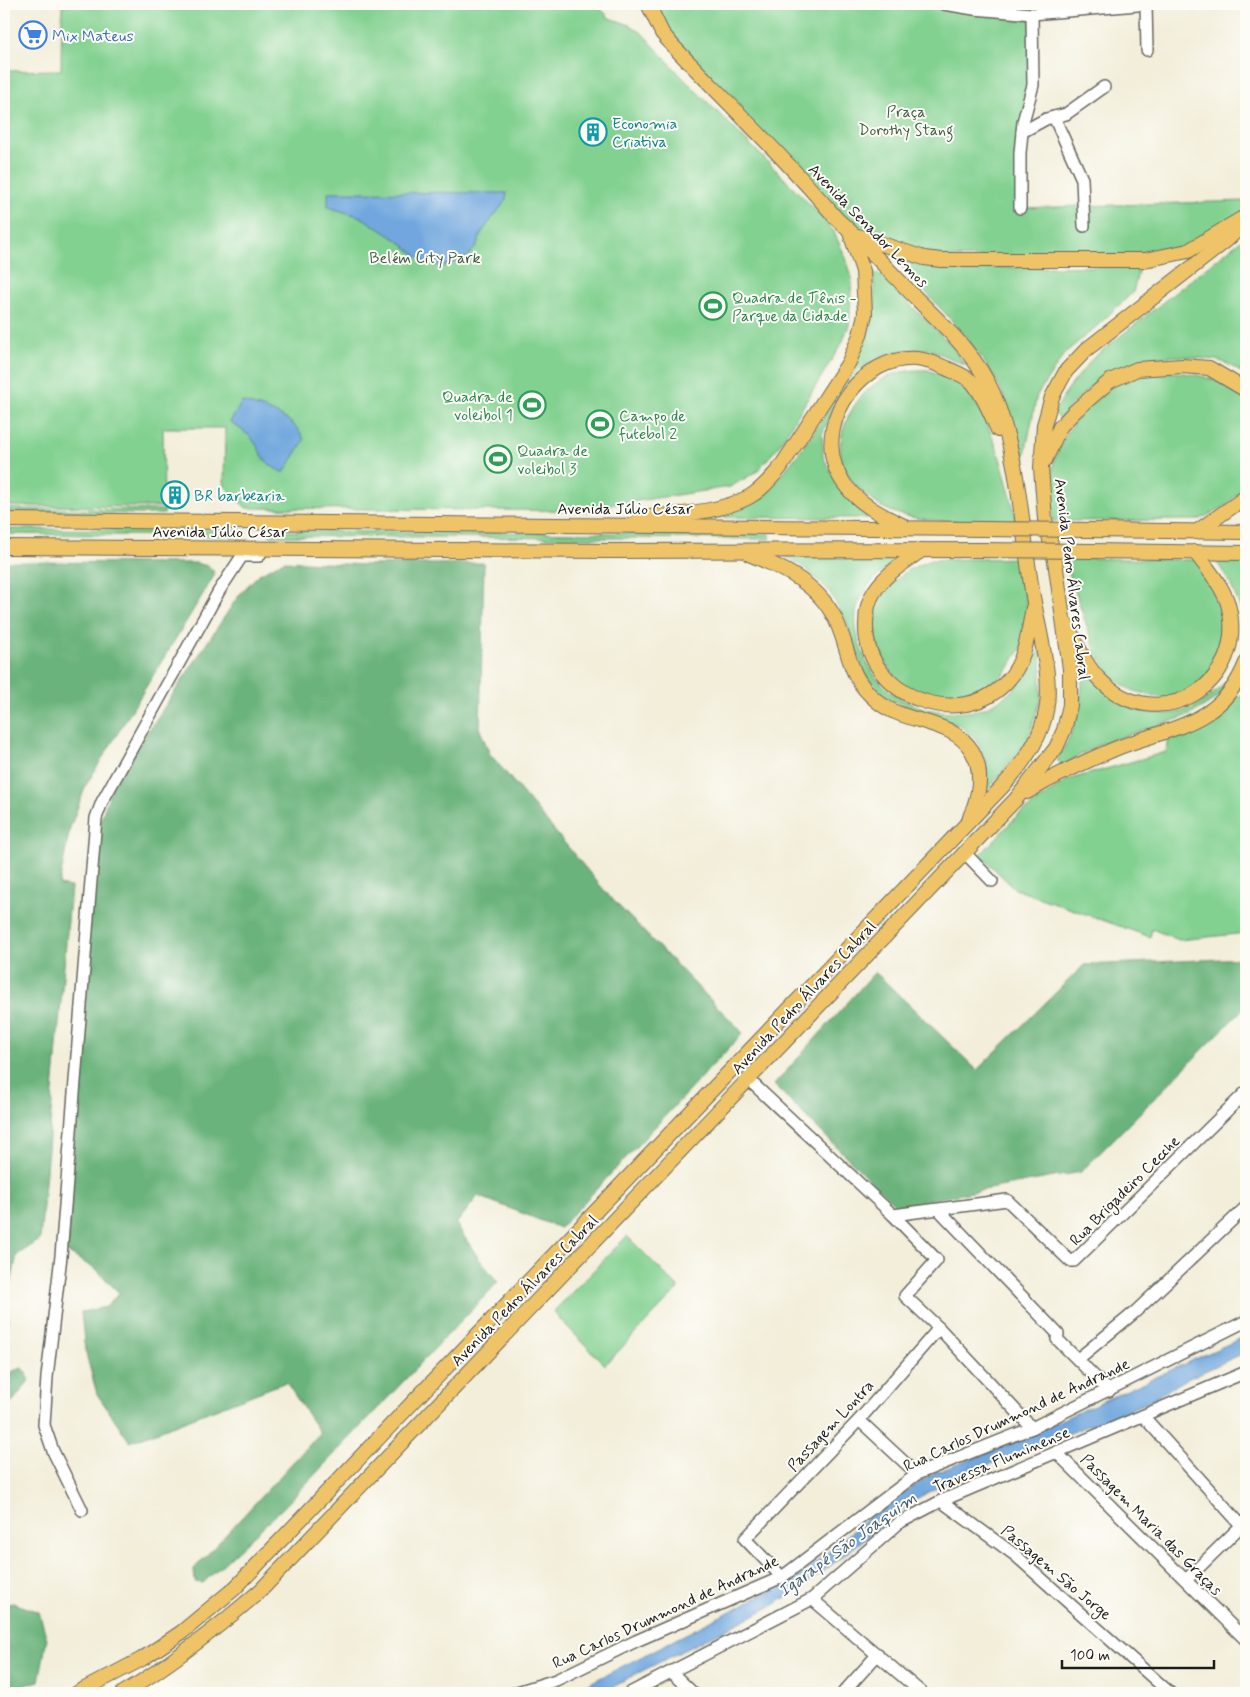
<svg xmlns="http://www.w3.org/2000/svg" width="1250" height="1697" font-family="Mynerve,sans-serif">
	<rect width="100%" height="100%" fill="#fdfcf7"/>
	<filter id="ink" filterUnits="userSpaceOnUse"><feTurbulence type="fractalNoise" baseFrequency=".02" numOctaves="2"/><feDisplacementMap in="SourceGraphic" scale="10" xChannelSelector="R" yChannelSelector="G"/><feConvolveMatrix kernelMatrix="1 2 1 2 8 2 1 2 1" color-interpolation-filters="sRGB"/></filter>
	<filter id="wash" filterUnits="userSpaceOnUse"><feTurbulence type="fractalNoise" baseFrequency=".0096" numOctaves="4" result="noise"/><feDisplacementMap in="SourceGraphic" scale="20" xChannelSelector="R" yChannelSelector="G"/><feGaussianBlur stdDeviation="1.12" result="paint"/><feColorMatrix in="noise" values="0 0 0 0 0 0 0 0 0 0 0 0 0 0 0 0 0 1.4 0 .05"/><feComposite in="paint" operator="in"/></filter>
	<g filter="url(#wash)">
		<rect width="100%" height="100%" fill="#f3eeda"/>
		<g fill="#83d191" stroke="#507656">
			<polygon points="62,4 595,4 608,16 607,17 630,25 642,33 682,77 799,193 833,230 846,258 852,278 849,325 842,343 778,447 756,472 730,487 610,505 605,511 246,508 224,485 225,428 163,428 164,507 4,506 4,71 61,70"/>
			<path d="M648 4H944L1032 14 1020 208 1246 201V208L1217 233 1166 255 926 258C897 248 871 231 842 221L673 46Z"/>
			<path d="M1246 236V375C1238 371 1231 365 1223 362 1215 359 1204 359 1196 358 1138 350 1095 373 1060 419L1054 413 1068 389 1093 358Z"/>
			<path d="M893 257 956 268 1140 266 1133 292 1097 326 1066 352 1037 395 1023 464C1016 434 1009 404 994 377 969 334 926 294 893 257Z"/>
			<path d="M873 273 879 274 951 345 965 365 929 349 903 350 878 357 857 371 840 395 822 434 823 457 839 487 868 518 715 517C730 510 749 503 762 493 798 465 863 363 873 318 876 305 874 287 873 273Z"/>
			<path d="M928 370C937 374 952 377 959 384 994 415 1005 478 1017 521 975 520 919 527 882 507 870 500 843 476 841 462 835 424 862 381 901 372 909 370 919 370 928 370Z"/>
			<path d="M1169 372C1205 374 1218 379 1246 401V485L1227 505 1199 520 1053 521C1053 505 1049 486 1052 471 1059 431 1094 393 1131 378 1142 373 1157 373 1169 372Z"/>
			<polygon points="4,509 164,510 164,514 4,513"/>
			<polygon points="4,529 245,530 245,536 4,534"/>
			<polygon points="270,531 770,534 770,539 270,536"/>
			<path d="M783 555 901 556C886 568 868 582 860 600 854 612 855 625 858 637 868 685 906 712 954 712 965 713 980 711 991 705 1017 691 1030 673 1041 646V699L1027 742 985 793 987 762 976 740 960 725 918 713 886 697 866 677 846 621 829 591 805 568Z"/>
			<polygon points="1022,558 1027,611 1020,650 1006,672 984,690 953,699 927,694 900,684 879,654 874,632 876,607 888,587 908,570 931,560"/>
			<polygon points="1064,558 1195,560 1217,591 1225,612 1226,643 1214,672 1196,686 1172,699 1151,696 1129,689 1111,677 1095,650"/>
			<path d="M1216 561H1246V652L1235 678 1221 695 1190 715 1100 744 1063 765 1057 760C1078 726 1080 706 1084 667 1098 683 1116 703 1137 709 1151 713 1173 716 1187 710 1215 698 1243 671 1244 639 1245 610 1232 584 1216 561Z"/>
			<polygon points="1246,691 1246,933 1179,940 1152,929 1150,937 1015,889 980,855 1016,817 1067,780 1166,752 1168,737 1205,725"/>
			<polygon points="627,1236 679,1288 605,1365 553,1312"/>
		</g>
		<g fill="#6ab37b" stroke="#43684c">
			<polygon points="284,561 365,565 484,563 480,730 490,754 609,896 743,1033 560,1228 478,1196 456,1224 479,1259 498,1282 284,1507 203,1583 195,1582 194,1569 320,1433 286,1382 130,1442 97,1394 85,1350 81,1312 106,1307 119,1293 98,1271 67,1252 88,902 97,831 113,784 239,595 259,574"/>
			<polygon points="4,562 196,563 208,566 213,570 214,576 86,785 70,828 59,885 71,887 40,1240 17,1255 8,1299 8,1321 4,1327"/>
			<polygon points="1246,958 1246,1006 1081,1172 896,1206 774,1085 875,972 977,1070 1084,965"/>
			<polygon points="22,1368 30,1379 11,1404 4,1408 4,1374"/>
			<polygon points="13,1603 39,1612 47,1639 39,1681 4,1691 4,1605"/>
		</g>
		<g fill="#71a7de" stroke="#46627d">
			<polygon points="328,192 507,193 506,200 482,232 476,247 467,257 445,266 426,264 400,242 361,217 328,207"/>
			<path d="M242 402C264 408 296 417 304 440L284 473C267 465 265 461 257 446 251 435 239 428 230 422Z"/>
			<polygon points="1246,1336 1246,1352 1185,1380 1144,1404 953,1479 916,1499 812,1580 774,1605 630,1677 604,1693 578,1693 588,1684 801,1575 876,1511 934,1473 988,1453"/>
		</g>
	</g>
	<g filter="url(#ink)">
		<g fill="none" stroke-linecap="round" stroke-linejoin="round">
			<g stroke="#67665e" stroke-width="14">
				<g id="minor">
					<polyline points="944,4 974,9 1032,14 1149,4"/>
					<polyline points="1146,4 1147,50"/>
					<polyline points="1054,117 1082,179 1084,226"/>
					<polyline points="1022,132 1046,119 1066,114 1104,87"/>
					<polyline points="1020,208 1020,153 1023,122 1033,85 1032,14"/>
					<polyline points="964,852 992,881"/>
					<polyline points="749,1080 893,1215 937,1260 905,1296 939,1328 1032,1428"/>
					<polyline points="939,1210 1058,1334 1057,1339 1109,1391"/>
					<polyline points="893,1215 1007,1200 1070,1261 1074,1261 1246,1092"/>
					<polyline points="1078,1359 1135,1312 1246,1207"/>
					<polyline points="1143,1416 1242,1526"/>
					<polyline points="859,1420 917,1474"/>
					<polyline points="1056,1452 1246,1640"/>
					<polyline points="941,1501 1015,1555 1170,1693"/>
					<polyline points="82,1510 53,1451 44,1425 47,1377 61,1256 96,818 102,802 219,591 242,556 259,556 263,549"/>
					<polyline points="782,1577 745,1539 859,1420 939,1328"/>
					<polyline points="1186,1580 1246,1521"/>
					<polyline points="812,1599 922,1693"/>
					<polyline points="671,1672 693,1693"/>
					<polyline points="514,1693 556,1680 636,1641 782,1577 917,1474 1032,1428 1246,1321"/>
					<polyline points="630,1693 812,1599 899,1523 941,1501 1246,1372"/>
					<polyline points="843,1693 878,1654"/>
				</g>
			</g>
			<g stroke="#67665e" stroke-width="16">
				<g id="major">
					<polyline points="858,236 924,258 941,260 1145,260 1188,251 1241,219"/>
					<polyline points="1045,460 1060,427 1074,412 1110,381 1137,369 1182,366 1209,368 1246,390"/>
					<path d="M639 518C674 514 717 514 749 497 762 490 771 478 780 468L849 362 860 335 865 314 863 271 850 233"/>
					<polyline points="4,520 984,529"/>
					<path d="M902 525C876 513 845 496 835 466 818 417 863 355 917 359 927 360 937 364 946 368 954 372 967 376 973 383 984 396 991 415 998 430"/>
					<polyline points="1088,530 1246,532"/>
					<polyline points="1196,532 1246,497"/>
					<polyline points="4,547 610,551 983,550"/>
					<path d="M922 550C905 562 885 574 874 592 867 602 866 614 866 625 864 697 963 734 1009 679 1026 660 1028 632 1033 608"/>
					<polyline points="1090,551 1246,553"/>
					<path d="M749 554C786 569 822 586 838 625 851 656 848 677 877 701 905 725 952 718 972 751 984 771 979 797 970 817"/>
					<path d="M1067 625C1077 644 1085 665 1100 680 1158 739 1250 684 1228 604 1222 585 1207 568 1195 552"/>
					<path d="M1027 792C1056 775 1086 761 1117 748 1171 727 1222 725 1246 663"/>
					<path d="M77 1693 142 1659 182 1632 235 1588 1001 788C1065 718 1050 686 1034 602 1021 532 1021 460 993 393 977 356 946 328 918 300 897 279 877 257 855 236 849 230 842 224 836 218 785 158 728 103 673 46L662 33 648 4"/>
					<path d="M123 1693C173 1663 217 1628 261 1590L1016 799 1056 748 1064 730 1070 705V669L1055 561 1045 519 1041 468 1044 425 1052 397 1066 371 1087 349 1227 240 1246 222"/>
				</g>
			</g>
			<use href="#minor" stroke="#fff" stroke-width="11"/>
			<use href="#major" stroke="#efc469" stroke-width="14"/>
			<g stroke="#67665e" stroke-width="16" stroke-linecap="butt">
				<g id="major-bridge">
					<polyline points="984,529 1088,530"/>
					<polyline points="983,550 1090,551"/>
				</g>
			</g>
			<use href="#major-bridge" stroke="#efc469" stroke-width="14"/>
		</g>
	</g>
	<defs>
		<g id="supermarket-ring" transform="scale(1.4375)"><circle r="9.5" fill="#fdfcf7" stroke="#3f7fe0" stroke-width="1.5"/><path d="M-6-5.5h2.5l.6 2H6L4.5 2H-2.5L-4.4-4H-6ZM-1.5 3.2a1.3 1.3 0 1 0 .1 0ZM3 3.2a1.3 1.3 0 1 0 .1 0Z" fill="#3f7fe0"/></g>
		<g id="building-ring" transform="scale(1.4375)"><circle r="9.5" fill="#fdfcf7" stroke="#0f9aa8" stroke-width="1.5"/><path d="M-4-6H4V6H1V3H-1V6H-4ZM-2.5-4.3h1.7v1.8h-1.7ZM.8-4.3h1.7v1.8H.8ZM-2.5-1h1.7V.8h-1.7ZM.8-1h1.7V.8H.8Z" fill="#0f9aa8"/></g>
		<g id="stadium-ring" transform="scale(1.4375)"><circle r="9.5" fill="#fdfcf7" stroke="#2e9e5b" stroke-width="1.5"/><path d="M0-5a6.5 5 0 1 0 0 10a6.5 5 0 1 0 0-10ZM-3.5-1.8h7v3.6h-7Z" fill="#2e9e5b"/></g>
	</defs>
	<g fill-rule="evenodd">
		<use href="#supermarket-ring" x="33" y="35"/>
		<use href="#building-ring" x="593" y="132"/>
		<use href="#stadium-ring" x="713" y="306"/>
		<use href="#stadium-ring" x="532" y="405"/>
		<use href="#stadium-ring" x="600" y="424"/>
		<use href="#stadium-ring" x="498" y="459"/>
		<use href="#building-ring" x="175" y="495"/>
	</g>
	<g text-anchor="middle" stroke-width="4" stroke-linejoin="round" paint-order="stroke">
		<g font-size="16" fill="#366cbe" stroke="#fdfcf7" text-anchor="start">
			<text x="52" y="41">Mix Mateus</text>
		</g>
		<g font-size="16" fill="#405b45" stroke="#fdfcf7">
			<text x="906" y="117">Praça<tspan x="906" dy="18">Dorothy Stang</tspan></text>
			<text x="425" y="263">Belém City Park</text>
		</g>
		<g font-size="16" fill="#0d838f" stroke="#fdfcf7" text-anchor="start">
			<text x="612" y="129">Economia<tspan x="612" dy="18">Criativa</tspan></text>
			<text x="194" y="501">BR barbearia</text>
		</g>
		<g font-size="16" fill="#1c1c1c" stroke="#fdfcf7">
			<text transform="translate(869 225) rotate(46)" y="6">Avenida Senador Lemos</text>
			<text x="625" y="514">Avenida Júlio César</text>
			<text x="220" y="537">Avenida Júlio César</text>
			<text transform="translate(1073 579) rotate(83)" y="6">Avenida Pedro Álvares Cabral</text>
			<text transform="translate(803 997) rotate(-47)" y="6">Avenida Pedro Álvares Cabral</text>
			<text transform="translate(1124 1190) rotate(-45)" y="6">Rua Brigadeiro Cecche</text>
			<text transform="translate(524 1290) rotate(-46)" y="6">Avenida Pedro Álvares Cabral</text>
			<text transform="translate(1016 1414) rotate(-25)" y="6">Rua Carlos Drummond de Andrande</text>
			<text transform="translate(830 1425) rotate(-47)" y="6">Passagem Lontra</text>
			<text transform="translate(1001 1459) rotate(-23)" y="6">Travessa Fluminense</text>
			<text transform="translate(1152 1524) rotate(45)" y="6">Passagem Maria das Graças</text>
			<text transform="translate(1057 1572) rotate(40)" y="6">Passagem São Jorge</text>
			<text transform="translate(665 1611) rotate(-25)" y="6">Rua Carlos Drummond de Andrande</text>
		</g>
		<g font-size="16" fill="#27864d" stroke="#fdfcf7" text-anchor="start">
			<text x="732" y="303">Quadra de Tênis -<tspan x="732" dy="18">Parque da Cidade</tspan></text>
			<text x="513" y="402" text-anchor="end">Quadra de<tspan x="513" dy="18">voleibol 1</tspan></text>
			<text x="619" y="421">Campo de<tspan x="619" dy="18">futebol 2</tspan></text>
			<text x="517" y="456">Quadra de<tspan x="517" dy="18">voleibol 3</tspan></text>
		</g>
		<g font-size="18" font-style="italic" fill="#425b73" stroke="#fdfcf7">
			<text transform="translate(847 1544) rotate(-36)" y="6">Igarapé São Joaquim</text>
		</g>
	</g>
	<rect width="1250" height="1697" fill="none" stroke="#fdfcf7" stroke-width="20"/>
	<path d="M1062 1660v8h152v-8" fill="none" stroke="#1c1c1c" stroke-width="2.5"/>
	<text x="1070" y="1660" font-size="15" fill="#1c1c1c" stroke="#fdfcf7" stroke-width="4" paint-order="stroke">100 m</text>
</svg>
